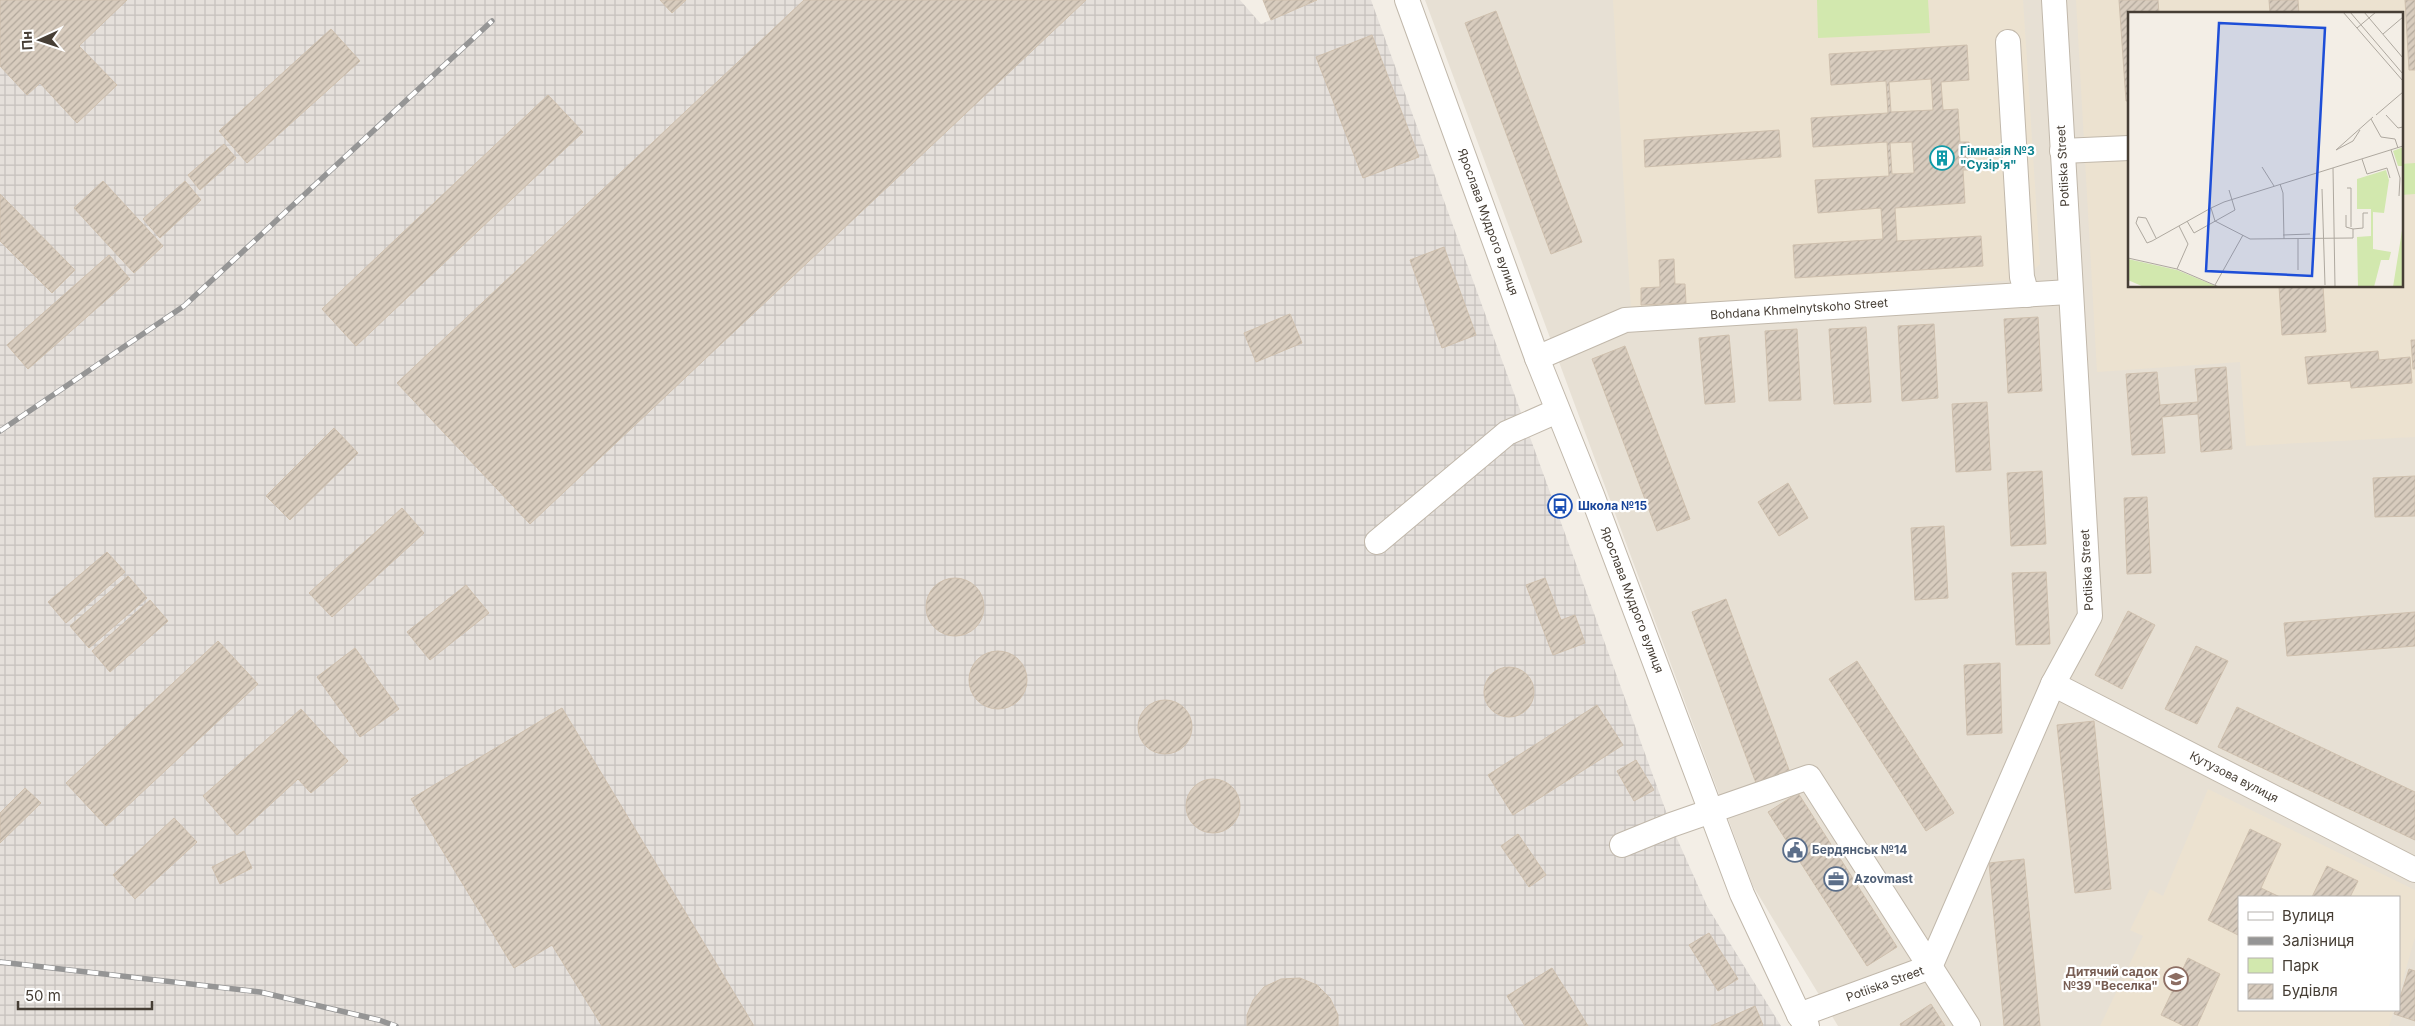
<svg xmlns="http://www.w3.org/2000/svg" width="2415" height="1026" font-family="Inter,sans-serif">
	<defs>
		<pattern id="industrial-grid" width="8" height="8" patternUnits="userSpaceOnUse" patternTransform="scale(1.25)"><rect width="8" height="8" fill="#e5e0db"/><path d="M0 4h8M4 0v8" fill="none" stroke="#c6c1bd"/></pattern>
		<pattern id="building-hatch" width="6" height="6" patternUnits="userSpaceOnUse" patternTransform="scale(1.25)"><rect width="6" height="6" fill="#d8ccbe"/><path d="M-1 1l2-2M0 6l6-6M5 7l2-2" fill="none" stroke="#b1a79b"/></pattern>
	</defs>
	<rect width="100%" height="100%" fill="#f3eee6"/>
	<path fill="#e7e0d4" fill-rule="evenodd" d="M1425 0H2415V1026H1838L1753 886ZM2129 14H2401V286H2129ZM2239 897H2399V1010H2239Z"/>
	<polygon fill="url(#industrial-grid)" points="0,0 1240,0 1261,24 1318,0 1371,0 1671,825 1707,906 1781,1026 0,1026"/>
	<g fill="#ece2d0" fill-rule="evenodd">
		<polygon points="1613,0 2023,0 2040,264 2030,274 2013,280 1631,310"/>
		<path d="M2076 0H2415V437L2246 446 2240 362 2097 372ZM2129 14H2401V286H2129Z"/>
		<polygon points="2208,789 2415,890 2415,937 2399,994 2399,897 2239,897 2239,1010 2394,1010 2389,1026 2100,1026 2143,936 2130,930 2150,889 2163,896"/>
	</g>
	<g fill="#d2e8ae">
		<polygon points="1817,0 1928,0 1930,33 1818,38"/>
		<polygon points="2415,163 2415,194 2401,195 2401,164"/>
	</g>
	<g fill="url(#building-hatch)" stroke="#cfc0ae" fill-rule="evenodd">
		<polygon points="0,0 127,0 79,46 117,85 77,123 40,83 27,95 0,66"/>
		<polygon points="660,0 686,0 672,13"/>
		<polygon points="804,0 1086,0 530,524 397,383"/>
		<polygon points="1263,0 1317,0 1271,20"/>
		<polygon points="2119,0 2158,0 2159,14 2129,14 2129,101 2126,101"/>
		<polygon points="2269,0 2298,0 2299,14 2270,14"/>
		<polygon points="2405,0 2415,0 2415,70 2409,70"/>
		<polygon points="1496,11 1582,242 1551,254 1465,23"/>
		<polygon points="331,29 360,61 247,163 219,131"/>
		<polygon points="1372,35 1419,157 1363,178 1316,57"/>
		<path d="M1967 45 1969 80 1941 82 1943 110 1958 109 1960 142H1969L1971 170H1963L1965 203 1895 208 1897 241 1981 236 1983 266 1795 278 1793 245 1883 239 1881 208 1818 213 1815 180 1889 176 1887 142 1813 147 1811 118 1888 113 1886 81 1831 85 1829 54ZM1931 79 1933 110 1891 112 1889 82ZM1912 142 1914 173 1892 174 1890 143Z"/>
		<polygon points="548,95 583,132 356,346 322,309"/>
		<polygon points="1779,130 1781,157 1645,167 1644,140"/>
		<polygon points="224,144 236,158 200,190 188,175"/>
		<polygon points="103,181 163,246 134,273 74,208"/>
		<polygon points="185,181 201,200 160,238 143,219"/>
		<polygon points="0,194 75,270 52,293 0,241"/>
		<polygon points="1444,247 1476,335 1442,348 1410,260"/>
		<polygon points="109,255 130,279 28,369 7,345"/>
		<polygon points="1674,259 1675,284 1685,284 1686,303 1641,305 1641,288 1660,287 1659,260"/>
		<polygon points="2279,286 2323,286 2326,332 2282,335"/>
		<polygon points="1290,314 1302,343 1256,362 1244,333"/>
		<polygon points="2038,317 2042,391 2008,393 2004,319"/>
		<polygon points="1934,324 1938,398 1902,401 1898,326"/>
		<polygon points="1866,327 1871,402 1834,404 1829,329"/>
		<polygon points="1797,329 1801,400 1769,401 1765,331"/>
		<polygon points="1729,335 1735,402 1705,404 1699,338"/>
		<polygon points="2411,340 2415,340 2415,369 2413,369"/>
		<polygon points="1625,346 1690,519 1657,531 1592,359"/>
		<polygon points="2378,351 2379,360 2410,357 2412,383 2351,388 2350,381 2308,384 2305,357"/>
		<polygon points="2226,367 2232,449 2201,452 2198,414 2162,417 2165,453 2132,455 2126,374 2157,372 2160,405 2198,402 2195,369"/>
		<polygon points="1987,402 1991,470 1956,472 1952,404"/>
		<polygon points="334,428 358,453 290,520 266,496"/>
		<polygon points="2042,471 2046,544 2011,546 2007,473"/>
		<polygon points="2415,476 2415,516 2375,517 2373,478"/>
		<polygon points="1788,483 1808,518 1779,536 1758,502"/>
		<polygon points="2147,497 2151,573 2127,574 2124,498"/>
		<polygon points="402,508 424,533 332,617 309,593"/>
		<polygon points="1944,526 1948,598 1915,600 1911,528"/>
		<polygon points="107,552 125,572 66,623 48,602"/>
		<polygon points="2046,572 2050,644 2016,645 2012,573"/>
		<polygon points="128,576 147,598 89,648 70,626"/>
		<polygon points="1545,578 1561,620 1575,615 1585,643 1553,655 1526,585"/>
		<circle cx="955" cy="607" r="29"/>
		<polygon points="466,585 489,613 430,660 407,632"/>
		<polygon points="1726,599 1789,770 1756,783 1692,612"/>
		<polygon points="150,600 168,621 110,672 92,651"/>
		<polygon points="2128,611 2155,625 2122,689 2095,675"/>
		<polygon points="2415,612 2415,646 2287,656 2284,623"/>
		<polygon points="218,641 258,684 106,826 66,783"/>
		<polygon points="2196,646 2228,661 2197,724 2165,709"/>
		<polygon points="355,648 399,709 360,737 317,677"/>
		<circle cx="998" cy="680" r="29"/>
		<polygon points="1857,661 1954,813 1926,831 1829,679"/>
		<polygon points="2000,663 2002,733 1967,735 1964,665"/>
		<circle cx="1509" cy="692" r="25"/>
		<circle cx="1165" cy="727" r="27"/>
		<polygon points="1597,705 1623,745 1513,815 1488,775"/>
		<polygon points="2237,707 2415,792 2415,840 2218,747"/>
		<polygon points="562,708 754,1026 602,1026 552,945 514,968 411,799"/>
		<polygon points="301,709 348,761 311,793 298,779 237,835 203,796"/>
		<polygon points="2094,721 2111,889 2075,893 2057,725"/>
		<polygon points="1636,760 1654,790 1634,801 1617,771"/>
		<circle cx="1213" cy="806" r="27"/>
		<polygon points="25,788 41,803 0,843 0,813"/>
		<polygon points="1798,793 1897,947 1867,966 1768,812"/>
		<polygon points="174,818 197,842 135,899 113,875"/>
		<polygon points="2250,829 2281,844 2261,888 2280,897 2239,897 2238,935 2208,920"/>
		<polygon points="1518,834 1546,875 1529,887 1501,846"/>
		<polygon points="244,851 252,868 220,884 212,867"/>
		<polygon points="2024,859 2040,1026 2004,1026 1989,863"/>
		<polygon points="2327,866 2358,881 2350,897 2312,897"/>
		<polygon points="1709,933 1738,979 1718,991 1689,945"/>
		<polygon points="2188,958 2220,974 2197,1026 2184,1026 2161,1015"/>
		<polygon points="1552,968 1569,995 1588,1026 1525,1026 1507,996"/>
		<polygon points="2409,969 2415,971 2415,1021 2394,1014 2396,1010 2399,1010 2399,1001"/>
		<polygon points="1300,978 1317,985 1330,998 1338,1015 1338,1026 1247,1026 1247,1015 1253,1000 1264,987 1281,979"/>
		<polygon points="1931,1004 1945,1026 1901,1026 1900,1024"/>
		<polygon points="1755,1006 1763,1025 1761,1026 1711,1026"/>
	</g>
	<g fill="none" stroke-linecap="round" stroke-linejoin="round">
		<g stroke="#c1b8ab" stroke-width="26">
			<g id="minor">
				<polyline points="1407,0 1537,358 1592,495 1742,894 1799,1015 1807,1026"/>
				<polyline points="2008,42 2022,277 2027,295"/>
				<polyline points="2062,151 2129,148"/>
				<polyline points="1537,358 1625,320 2069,292"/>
				<polyline points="1377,542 1507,433 1557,411"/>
				<polyline points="2053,684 2415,870"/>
				<polyline points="1622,845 1671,825 1809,777 1968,1026"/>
				<polyline points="1799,1015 1930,967 2053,684 2090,616 2054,0"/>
			</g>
		</g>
		<use href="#minor" stroke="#fff" stroke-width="24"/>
		<g stroke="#959595" stroke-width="5.5">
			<g id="rail">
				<polyline points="0,431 184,306 492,21"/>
				<polyline points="0,962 260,992 379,1020 396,1026"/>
			</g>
		</g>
		<use href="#rail" stroke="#fff" stroke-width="4" stroke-dasharray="11" stroke-linecap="butt"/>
	</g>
	<defs>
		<g id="building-ring" transform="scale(1.25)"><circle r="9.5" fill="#fff" stroke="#0f9aa8" stroke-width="1.5"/><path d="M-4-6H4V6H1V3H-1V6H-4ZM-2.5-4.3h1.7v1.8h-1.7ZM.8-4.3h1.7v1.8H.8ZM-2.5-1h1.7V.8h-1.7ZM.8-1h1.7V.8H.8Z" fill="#0f9aa8"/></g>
		<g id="bus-ring" transform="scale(1.25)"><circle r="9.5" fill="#fff" stroke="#1a4fb4" stroke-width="1.5"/><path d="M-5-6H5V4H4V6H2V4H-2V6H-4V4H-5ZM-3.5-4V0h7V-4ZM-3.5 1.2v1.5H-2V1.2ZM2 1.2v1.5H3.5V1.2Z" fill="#1a4fb4"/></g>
		<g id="civic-ring" transform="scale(1.25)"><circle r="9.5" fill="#fff" stroke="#5c6f8a" stroke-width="1.5"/><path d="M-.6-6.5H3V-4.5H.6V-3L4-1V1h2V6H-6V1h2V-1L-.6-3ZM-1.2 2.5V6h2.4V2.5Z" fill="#5c6f8a"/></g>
		<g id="office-ring" transform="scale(1.25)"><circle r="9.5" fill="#fff" stroke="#5c6f8a" stroke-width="1.5"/><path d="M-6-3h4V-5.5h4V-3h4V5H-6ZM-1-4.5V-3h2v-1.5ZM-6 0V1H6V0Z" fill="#5c6f8a"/></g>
		<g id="school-ring" transform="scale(1.25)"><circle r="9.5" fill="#fff" stroke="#8d6e63" stroke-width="1.5"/><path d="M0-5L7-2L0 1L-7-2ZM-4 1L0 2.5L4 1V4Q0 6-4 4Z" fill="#8d6e63"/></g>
	</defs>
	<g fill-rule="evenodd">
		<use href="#building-ring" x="1942" y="158"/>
		<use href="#bus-ring" x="1560" y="506"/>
		<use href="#civic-ring" x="1795" y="850"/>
		<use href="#office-ring" x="1836" y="879"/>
		<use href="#school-ring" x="2176" y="979"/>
	</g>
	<g text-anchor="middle" stroke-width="4.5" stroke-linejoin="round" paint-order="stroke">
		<g font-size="12" font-weight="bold" fill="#0d838f" stroke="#fff" text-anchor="start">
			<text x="1960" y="155">Гімназія №3<tspan x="1960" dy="14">"Сузір'я"</tspan></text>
		</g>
		<g font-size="12" fill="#463e35" stroke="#fff">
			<text transform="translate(2063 166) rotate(-93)" y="4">Potiiska Street</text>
			<text transform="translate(1488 222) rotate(70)" y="4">Ярослава Мудрого вулиця</text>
			<text transform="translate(1799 309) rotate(-4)" y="4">Bohdana Khmelnytskoho Street</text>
			<text transform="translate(2087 570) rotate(-93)" y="4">Potiiska Street</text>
			<text transform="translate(1632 600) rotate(69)" y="4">Ярослава Мудрого вулиця</text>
			<text transform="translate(2234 777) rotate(27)" y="4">Кутузова вулиця</text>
			<text transform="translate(1885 984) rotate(-20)" y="4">Potiiska Street</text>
		</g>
		<g font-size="12" font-weight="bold" fill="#164399" stroke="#fff" text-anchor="start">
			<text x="1578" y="510">Школа №15</text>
		</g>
		<g font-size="12" font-weight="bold" fill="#4e5e75" stroke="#fff" text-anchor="start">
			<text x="1812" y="854">Бердянськ №14</text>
			<text x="1854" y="883">Azovmast</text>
		</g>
		<g font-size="12" font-weight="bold" fill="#785e54" stroke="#fff" text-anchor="end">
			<text x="2158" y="976">Дитячий садок<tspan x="2158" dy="14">№39 "Веселка"</tspan></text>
		</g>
	</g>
	<g transform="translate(2128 12)">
		<rect width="275" height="275" fill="#f3eee6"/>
		<path d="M275 135V154H270L265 139ZM258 158 261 168 256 201 245 200V237L263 240 261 248H253L246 275H230L229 225 243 224V197H229V167ZM0 247 49 258 90 275H16L0 268Z" fill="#d2e8ae"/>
		<path d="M238 254 240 264 231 271 230 255Z" fill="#d2e8ae"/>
		<path d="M275 212V275H265L273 225Z" fill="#d2e8ae"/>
		<path fill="none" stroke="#aea89f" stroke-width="1" d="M215 0 275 69M222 0 275 62M236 0 275 46M229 16 248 0M255 22 275 5M248 103 275 80M258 103 270 116 275 115M243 107 253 125 267 127 270 136M232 118 225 129 208 138 245 105M263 138 272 166 271 184M234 147 239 162 259 156 262 166M134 155 146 174M205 156 207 275M152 172 155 181 156 227M219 176H223V215M194 177 197 273M83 196 87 209 122 227 225 226V217L218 215V203M59 209 66 221 107 198 101 178M225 217 235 216V201H240M155 223 182 222M28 226 18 206 10 205 8 211 19 231 24 229 83 196 96 190 275 134M0 246 49 257 91 275M49 257 60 232 51 214M170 258V227M87 273 115 223"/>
		<path fill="#1d4ed8" fill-opacity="0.15" stroke="#1d4ed8" stroke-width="2.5" d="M91 11 197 16 184 264 78 259Z"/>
		<rect width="275" height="275" fill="none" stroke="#463e35" stroke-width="2.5"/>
	</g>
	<rect x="2238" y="896" width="162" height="115" fill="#ffffff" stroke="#b5b2ae"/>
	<rect x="2248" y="912" width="25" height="8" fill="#ffffff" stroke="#b5b2ae"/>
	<text x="2282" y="921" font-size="15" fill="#463e35">Вулиця</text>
	<rect x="2248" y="937" width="25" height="8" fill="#959595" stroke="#b5b2ae"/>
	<text x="2282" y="946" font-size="15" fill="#463e35">Залізниця</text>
	<rect x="2248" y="958" width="25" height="15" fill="#d2e8ae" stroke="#b5b2ae"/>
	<text x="2282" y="971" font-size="15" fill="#463e35">Парк</text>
	<rect x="2248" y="984" width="25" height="15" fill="url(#building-hatch)" stroke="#b5b2ae"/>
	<text x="2282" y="996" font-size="15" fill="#463e35">Будівля</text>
	<g transform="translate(40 40) rotate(267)" stroke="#ffffff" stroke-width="4" paint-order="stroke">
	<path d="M0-4L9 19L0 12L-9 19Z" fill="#463e35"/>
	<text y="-8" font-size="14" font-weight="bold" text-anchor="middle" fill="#463e35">Пн</text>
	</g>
	<path d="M18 1001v8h134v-8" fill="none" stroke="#463e35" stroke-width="2.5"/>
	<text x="25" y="1001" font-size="15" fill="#463e35" stroke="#ffffff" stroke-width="4" paint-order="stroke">50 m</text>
</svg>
